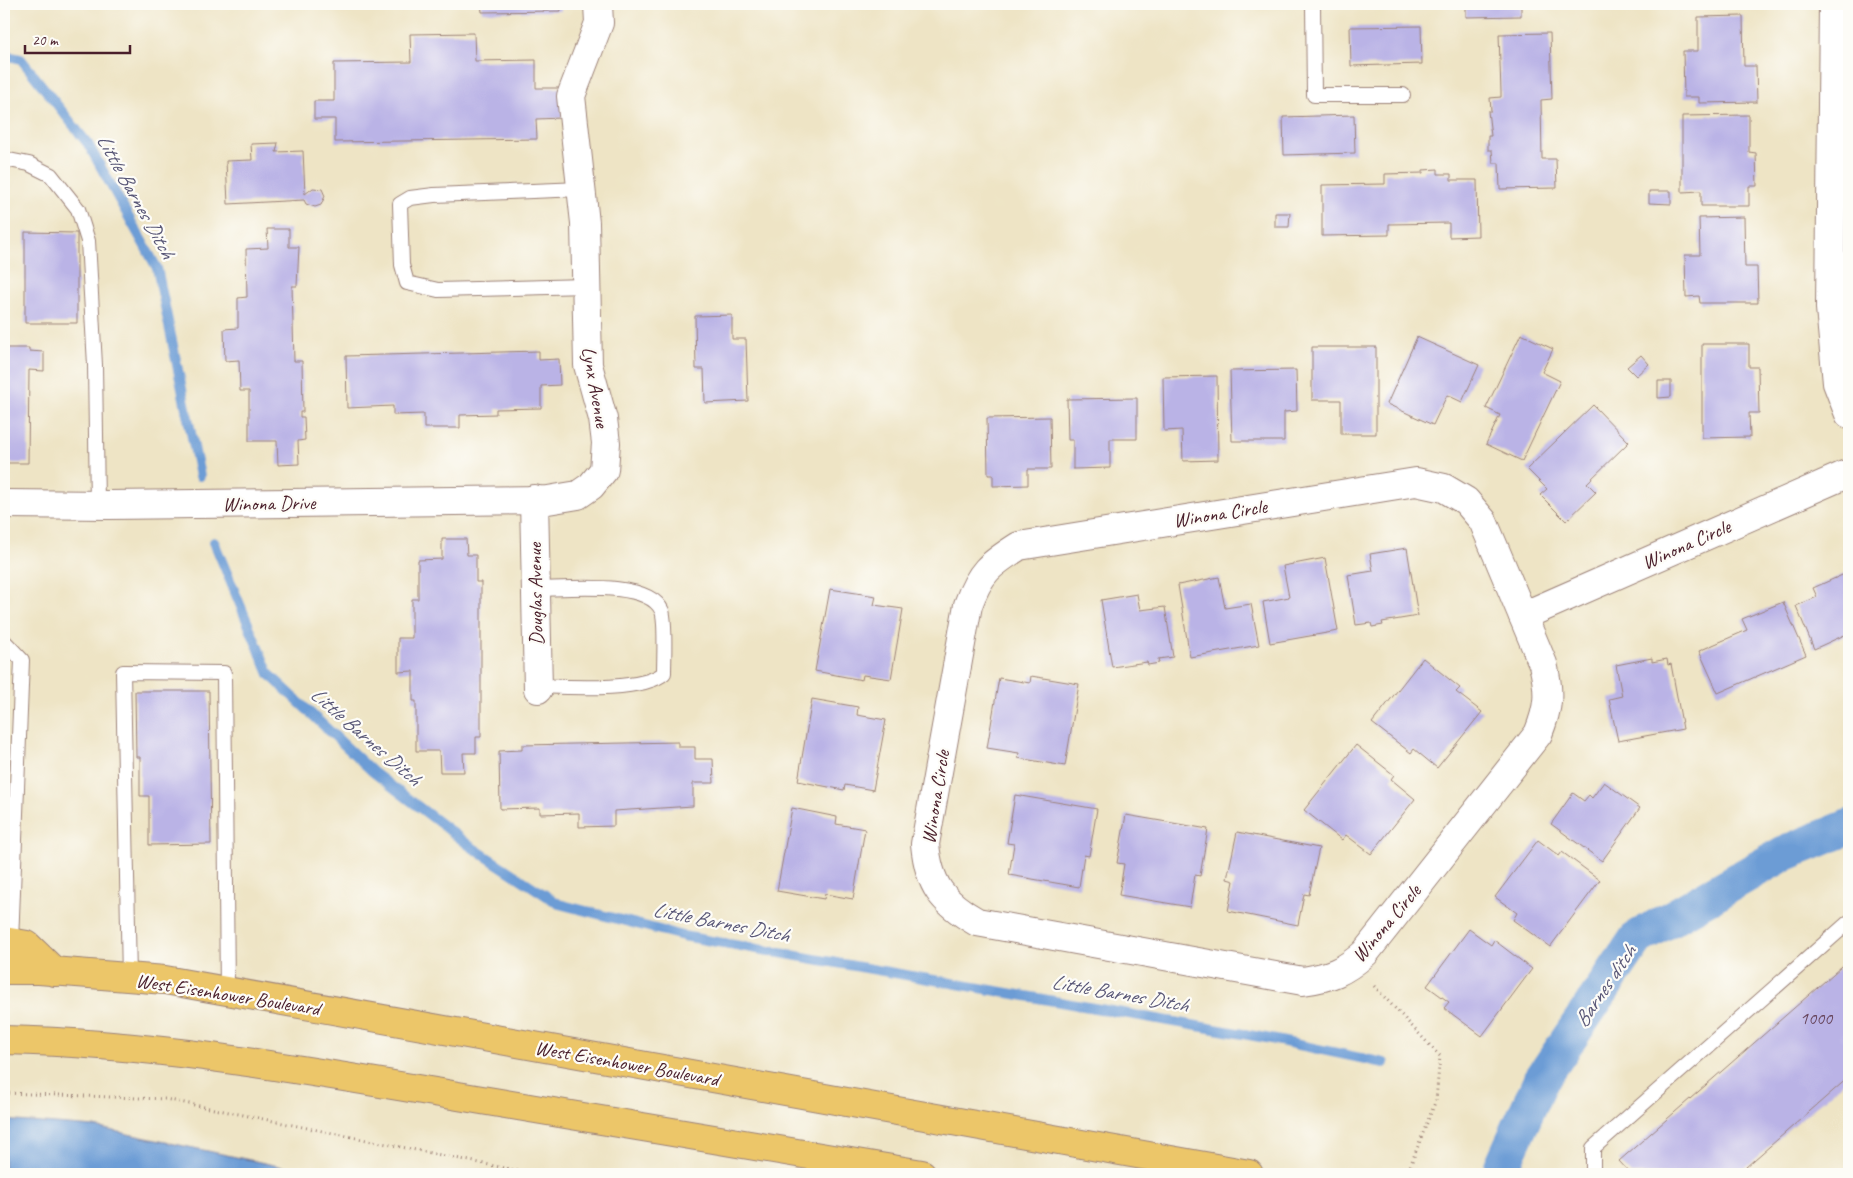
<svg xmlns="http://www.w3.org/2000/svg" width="1853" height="1178" font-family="Caveat,sans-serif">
	<rect width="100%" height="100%" fill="#fdfcf7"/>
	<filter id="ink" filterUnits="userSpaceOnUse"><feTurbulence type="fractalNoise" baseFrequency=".02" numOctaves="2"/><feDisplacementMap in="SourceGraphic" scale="10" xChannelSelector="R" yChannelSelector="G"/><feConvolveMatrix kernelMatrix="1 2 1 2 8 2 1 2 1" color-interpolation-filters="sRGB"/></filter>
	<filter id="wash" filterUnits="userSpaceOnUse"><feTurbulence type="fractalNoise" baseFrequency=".0096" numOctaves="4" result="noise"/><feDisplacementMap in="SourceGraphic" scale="20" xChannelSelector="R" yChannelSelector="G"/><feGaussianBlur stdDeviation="1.12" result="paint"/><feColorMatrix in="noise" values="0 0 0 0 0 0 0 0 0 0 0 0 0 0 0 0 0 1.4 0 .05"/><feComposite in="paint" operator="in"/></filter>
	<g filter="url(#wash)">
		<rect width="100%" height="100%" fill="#eee4c5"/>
		<polygon fill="#6c9cd5" stroke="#5b5e80" points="4,1120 95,1127 316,1174 4,1174"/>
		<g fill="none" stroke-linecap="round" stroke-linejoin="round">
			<g stroke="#6c9cd5" stroke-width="10">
				<polyline points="4,55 21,59 88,144 157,268 200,476"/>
				<polyline points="214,542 269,674 373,772 470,846 559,904 683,936 1266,1038 1384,1063"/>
			</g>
			<polyline stroke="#6c9cd5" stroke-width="36" points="1502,1166 1541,1080 1637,938 1783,854 1849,827"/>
		</g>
		<g id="blocks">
			<g fill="#bab3e6">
				<polygon points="481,4 560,4 561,11 482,12"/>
				<polygon points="1466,4 1521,4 1521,16 1466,17"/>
				<polygon points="1743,16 1744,66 1756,66 1757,102 1699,103 1699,97 1684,97 1683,51 1698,51 1698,17"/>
				<polygon points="1421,26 1422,64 1351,66 1350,27"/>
				<polygon points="474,33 475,61 536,60 536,88 561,88 562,118 536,119 537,139 335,142 335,119 314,119 314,101 334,101 334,63 411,62 410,34"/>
				<polygon points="1550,33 1552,99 1541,100 1542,159 1556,159 1557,188 1500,189 1499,163 1493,163 1492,150 1488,150 1488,136 1491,136 1488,111 1491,111 1490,98 1501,97 1501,92 1499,34"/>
				<polygon points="1354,115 1355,153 1284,155 1283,117"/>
				<polygon points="1749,115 1749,152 1756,153 1757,186 1749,186 1749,206 1701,206 1701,191 1682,192 1682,116"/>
				<polygon points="278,143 276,152 303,151 305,194 313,188 322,189 325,196 321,205 315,207 306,204 304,200 228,204 226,161 252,160 251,144"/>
				<polygon points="1438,169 1438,174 1451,174 1451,180 1477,180 1478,236 1449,237 1449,223 1389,224 1389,235 1322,236 1322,185 1385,184 1385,174 1423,173 1423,170"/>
				<polygon points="1649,191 1671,191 1671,204 1649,203"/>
				<polygon points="1275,213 1290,213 1289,227 1275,227"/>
				<polygon points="1744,217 1745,267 1757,267 1758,303 1700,303 1699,296 1686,297 1685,255 1700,255 1699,218"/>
				<polygon points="267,229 289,229 289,247 299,247 297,286 292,286 294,361 302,361 303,412 300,412 300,417 304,417 305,440 298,441 299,464 278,465 277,441 249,441 249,391 240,391 239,360 225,361 224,329 238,328 238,298 247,297 246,249 268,248"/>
				<polygon points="25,232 77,233 77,323 25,323"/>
				<polygon points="732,315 732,339 746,339 748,401 705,403 704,369 696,369 695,316"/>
				<polygon points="1521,334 1553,349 1542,372 1560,381 1522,461 1486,444 1500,415 1486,408"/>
				<polygon points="1417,337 1479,365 1462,402 1447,395 1433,425 1387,404"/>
				<polygon points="1702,344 1749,344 1749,367 1758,367 1759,413 1749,413 1750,437 1702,438"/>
				<polygon points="1312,347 1376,347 1376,434 1341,434 1341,400 1312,400"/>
				<polygon points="4,348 29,348 29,351 44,352 44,371 29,370 28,463 4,463"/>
				<polygon points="539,351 539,360 559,359 560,385 541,386 541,408 496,409 496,414 460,415 460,428 424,428 424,414 393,415 393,406 347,408 346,356"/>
				<polygon points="1641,355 1649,364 1636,376 1627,367"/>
				<polygon points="1296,370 1297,411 1284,412 1284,441 1232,441 1230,371"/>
				<polygon points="1217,376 1218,460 1183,461 1182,430 1164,431 1163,377"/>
				<polygon points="1658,381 1671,381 1671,397 1658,398"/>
				<polygon points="1137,398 1137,439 1110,439 1110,468 1073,469 1073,440 1068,440 1067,399"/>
				<polygon points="1593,405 1629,442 1587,483 1596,492 1566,521 1540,495 1547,489 1527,469"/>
				<polygon points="1050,417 1051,469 1028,469 1028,485 993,486 993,475 988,475 987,418"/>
				<polygon points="442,539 466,539 467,555 476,555 476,582 481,582 481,737 476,737 476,753 463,753 464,772 440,772 439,751 416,751 416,701 413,701 413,671 398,672 398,638 412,638 412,599 418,599 418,560 442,559"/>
				<polygon points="1407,548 1418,616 1382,622 1383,625 1372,627 1371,623 1356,625 1348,575 1373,571 1370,554"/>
				<polygon points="1325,558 1338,631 1270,643 1263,602 1289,597 1283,566"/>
				<polygon points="1849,572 1849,633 1814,649 1796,606 1817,597 1813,588"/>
				<polygon points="1219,577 1225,608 1251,604 1259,645 1190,657 1178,585"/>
				<polygon points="830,589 876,596 874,605 903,609 891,679 863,675 862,680 815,671"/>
				<polygon points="1137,594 1140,610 1165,607 1173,657 1158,659 1159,663 1148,665 1147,662 1112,667 1101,600"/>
				<polygon points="1783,602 1806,655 1718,693 1699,651 1747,630 1742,619"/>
				<polygon points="1423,658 1460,688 1456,692 1482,712 1437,768 1414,749 1411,753 1372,723"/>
				<polygon points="1652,658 1652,662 1667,659 1668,665 1671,664 1683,729 1618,741 1609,699 1622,696 1616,665"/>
				<polygon points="1031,676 1079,684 1065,766 1018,758 1019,753 987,748 999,678 1030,683"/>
				<polygon points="135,691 209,691 211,844 149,845 149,796 140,796 140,757 136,757"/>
				<polygon points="812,699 858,707 857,715 886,720 873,790 845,785 844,790 798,781"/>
				<polygon points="678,742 678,747 695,747 695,759 713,759 714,783 693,783 693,806 614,811 614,826 579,827 579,813 540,814 540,808 500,809 499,751 522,750 522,745"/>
				<polygon points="1356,745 1394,775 1391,779 1415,799 1371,854 1346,835 1342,840 1304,810"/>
				<polygon points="1604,782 1640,808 1602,861 1551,824 1573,793 1584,801 1589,795 1592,798"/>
				<polygon points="1015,795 1097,809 1089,856 1084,855 1079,887 1009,875 1014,844 1007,843"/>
				<polygon points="792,808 837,817 836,824 865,829 853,899 825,894 824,899 777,891"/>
				<polygon points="1126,815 1208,829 1200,876 1195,875 1190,907 1119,895 1124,864 1117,863"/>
				<polygon points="1237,832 1319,848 1309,895 1304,894 1298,925 1228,911 1234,881 1227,879"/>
				<polygon points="1538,840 1559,856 1562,852 1600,880 1550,947 1513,920 1517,913 1495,897"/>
				<polygon points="1469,929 1491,945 1494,940 1532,969 1482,1036 1444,1008 1449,1002 1427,986"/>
				<polygon points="1849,960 1849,1077 1738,1174 1631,1174 1619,1161"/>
			</g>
		</g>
	</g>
	<g filter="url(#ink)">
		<use href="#blocks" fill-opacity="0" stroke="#9c8278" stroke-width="1"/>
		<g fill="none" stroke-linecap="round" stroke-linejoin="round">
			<g stroke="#9c8278" stroke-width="16">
				<g id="service">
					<polyline points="1313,4 1314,95 1403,95"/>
					<polyline points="4,159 29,164 51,175 78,209 88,241 95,365 97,505"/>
					<polyline points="581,189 434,195 410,198 400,204 402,265 407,283 438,290 586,286"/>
					<path d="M535 589C565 589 649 579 662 611 666 621 664 660 664 673 643 692 567 687 537 686"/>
					<polyline points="4,641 22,660 11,942"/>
					<polyline points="129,978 123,672 224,673 227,992"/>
					<polyline points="1593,1174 1593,1148 1849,922"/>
				</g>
			</g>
			<g stroke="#9c8278" stroke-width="30">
				<g id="minor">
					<polyline points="1833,4 1830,308 1837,383 1849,414"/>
					<path d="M1416 482 1444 488 1466 501 1483 521 1543 664C1550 692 1549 707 1538 734L1365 953C1344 972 1330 977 1303 981L977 922C942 902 929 885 925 844L968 605C980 572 989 565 1019 546Z"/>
					<polyline points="534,499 538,689"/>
					<polyline points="4,504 109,505 548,500 578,495 591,486 604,470 606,443 603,419 588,365 585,223 571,96 599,23 598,4"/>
					<polyline points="1523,616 1849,473"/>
				</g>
			</g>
			<g stroke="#9c8278" stroke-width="30">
				<g id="trunk">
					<polyline points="4,941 27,945 55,972"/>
					<polyline points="4,970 39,970 165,980 1249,1174"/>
					<path d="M4 1040C154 1043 304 1070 452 1095 609 1121 765 1148 922 1174"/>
				</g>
			</g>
			<g stroke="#9c8278" stroke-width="3" stroke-dasharray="1 4" stroke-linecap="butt">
				<polyline points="1374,986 1440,1056 1436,1100 1407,1174"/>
				<polyline points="4,1093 165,1099 534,1174"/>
			</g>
			<use href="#service" stroke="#fff" stroke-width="14"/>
			<use href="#minor" stroke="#fff" stroke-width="28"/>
			<use href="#trunk" stroke="#ecc669" stroke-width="28"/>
		</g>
	</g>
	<g text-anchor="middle" stroke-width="4.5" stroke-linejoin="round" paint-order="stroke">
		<g font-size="18" fill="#66445a">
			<text x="1816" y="1024">1000</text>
		</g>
		<g font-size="20" fill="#4a1f2b" stroke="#fdfcf7">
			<text transform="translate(596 387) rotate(80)" y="7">Lynx Avenue</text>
			<text transform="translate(269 503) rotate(-1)" y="7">Winona Drive</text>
			<text transform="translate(1220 513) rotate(-9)" y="7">Winona Circle</text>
			<text transform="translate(1686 544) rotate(-24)" y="7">Winona Circle</text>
			<text transform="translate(535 594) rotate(-91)" y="7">Douglas Avenue</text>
			<text transform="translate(935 797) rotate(-81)" y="7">Winona Circle</text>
			<text transform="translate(1386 923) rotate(-50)" y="7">Winona Circle</text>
			<text transform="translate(228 994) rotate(9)" y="7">West Eisenhower Boulevard</text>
			<text transform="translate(627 1063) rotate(10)" y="7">West Eisenhower Boulevard</text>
		</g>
		<g font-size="21" font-style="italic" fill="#595777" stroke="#fdfcf7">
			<text transform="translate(136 196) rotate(61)" y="7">Little Barnes Ditch</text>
			<text transform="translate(366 736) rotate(41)" y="7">Little Barnes Ditch</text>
			<text transform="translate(721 922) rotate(11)" y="7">Little Barnes Ditch</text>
			<text transform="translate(1605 986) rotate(-56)" y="7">Barnes ditch</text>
			<text transform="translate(1120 993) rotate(10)" y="7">Little Barnes Ditch</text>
		</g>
	</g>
	<rect width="1853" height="1178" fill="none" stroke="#fdfcf7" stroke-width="20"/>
	<path d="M25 45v8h105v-8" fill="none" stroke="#4a1f2b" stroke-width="2.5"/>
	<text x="32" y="45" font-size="15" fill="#4a1f2b" stroke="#fdfcf7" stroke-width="4" paint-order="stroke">20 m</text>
</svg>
